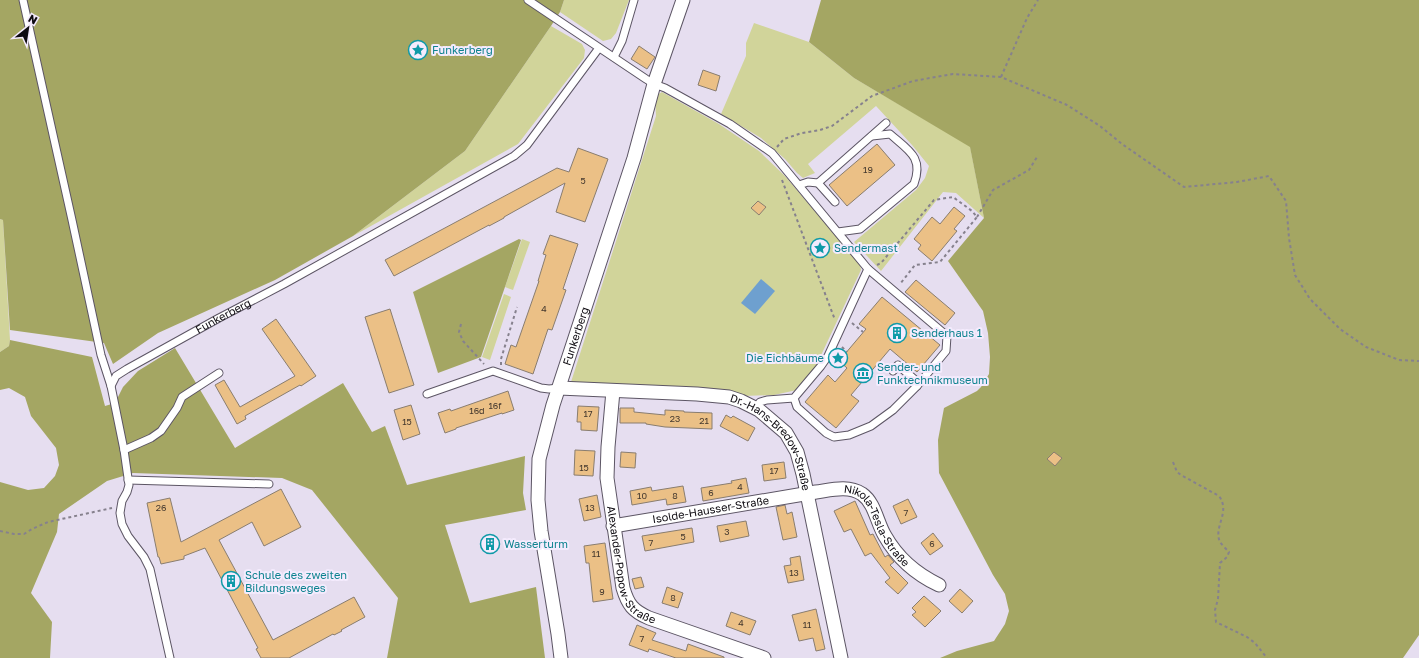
<svg xmlns="http://www.w3.org/2000/svg" width="1419" height="658" font-family="'Golos Text',sans-serif">
	<rect width="100%" height="100%" fill="#e6def0"/>
	<g fill="#d1d49a">
		<polygon points="564,0 629,0 616,33 611,39 603,41 560,12"/>
		<polygon points="754,23 809,42 854,78 970,146 984,218 956,193 943,192 881,271 854,242 916,190 925,178 929,166 912,145 876,106 808,164 815,173 803,178 797,173 785,159 761,138 721,114 746,56 746,43"/>
		<polygon points="551,26 582,44 585,50 584,58 518,144 353,236 465,151"/>
		<polygon points="662,92 719,124 759,151 785,176 860,264 861,270 816,366 797,390 774,395 743,396 571,382 656,116 655,96"/>
		<polygon points="0,219 3,220 10,340 9,346 0,352"/>
		<polygon points="522,239 530,242 513,290 505,287"/>
		<polygon points="504,294 511,297 490,360 482,357"/>
	</g>
	<g fill="#a4a663">
		<polygon points="0,0 564,0 560,12 551,26 465,151 353,236 275,280 158,333 113,364 104,343 10,330 3,220 0,219"/>
		<polygon points="821,0 1419,0 1419,635 1403,658 940,658 957,651 994,641 1005,624 1009,611 1005,594 993,575 939,473 938,440 944,408 977,391 981,387 989,374 990,357 988,333 983,311 948,261 984,218 970,147 854,78 809,42"/>
		<polygon points="519,239 521,240 481,357 438,373 413,292"/>
		<polygon points="10,340 92,357 105,406 115,403 123,387 138,371 175,348 235,448 343,383 372,432 385,426 407,485 525,456 523,493 526,510 445,525 470,603 536,587 545,658 387,658 398,598 312,490 282,478 133,473 107,481 59,514 57,532 31,593 52,622 50,658 0,658 0,482 28,490 44,488 55,476 59,465 56,448 31,416 25,397 9,388 0,390 0,352 9,346"/>
	</g>
	<polygon fill="#6ea0cf" points="761,279 775,291 755,314 741,303"/>
	<g fill="#ebc086" stroke="#897d6f">
		<polygon points="639,46 655,57 647,69 631,59"/>
		<polygon points="703,70 720,76 716,91 698,85"/>
		<polygon points="877,144 895,165 847,206 829,185"/>
		<polygon points="578,148 608,159 585,222 556,212 565,183 504,217 504,218 489,226 489,225 394,276 385,260 557,168 569,172"/>
		<polygon points="758,201 766,207 759,215 751,208"/>
		<polygon points="954,207 965,216 954,229 957,231 932,261 918,249 921,245 914,239 932,217 940,224"/>
		<polygon points="550,235 578,244 563,289 566,290 552,330 548,329 533,374 505,364 511,345 516,347 539,281 538,281 546,255 543,254"/>
		<polygon points="916,280 955,313 945,325 905,292"/>
		<polygon points="882,297 940,345 917,372 890,349 851,395 859,401 836,428 805,402 828,375 835,382 847,368 839,361 866,329 859,324"/>
		<polygon points="390,309 414,385 389,393 365,317"/>
		<polygon points="276,319 316,376 301,386 300,385 245,416 246,419 237,424 215,385 224,380 240,407 295,376 262,329"/>
		<polygon points="508,391 514,410 502,414 502,413 456,428 456,429 445,433 438,413 450,409 451,411"/>
		<polygon points="411,405 420,434 403,440 394,410"/>
		<polygon points="578,406 599,407 597,431 581,430 581,422 577,422"/>
		<polygon points="620,408 634,408 634,412 665,415 665,410 684,411 684,412 712,413 712,429 665,427 646,424 646,423 620,423"/>
		<polygon points="726,415 731,418 733,416 755,428 748,441 720,426"/>
		<polygon points="575,450 595,451 593,476 574,475"/>
		<polygon points="621,452 636,453 635,468 620,467"/>
		<polygon points="1054,452 1062,458 1055,466 1047,459"/>
		<polygon points="784,462 786,478 764,481 762,465"/>
		<polygon points="746,478 749,493 703,501 701,488 732,483 731,481"/>
		<polygon points="683,486 686,502 667,505 666,499 632,505 630,491 651,487 652,491"/>
		<polygon points="281,489 301,527 264,546 252,522 219,540 273,640 354,597 365,617 341,630 342,631 334,635 333,634 289,658 261,658 256,649 258,648 205,548 184,556 184,559 161,564 159,557 158,557 147,503 170,498 181,542"/>
		<polygon points="597,495 601,517 584,521 579,499"/>
		<polygon points="908,499 917,517 901,524 893,506"/>
		<polygon points="855,501 870,535 873,534 885,557 888,555 894,562 890,565 908,583 898,594 885,582 890,578 871,553 865,556 851,529 844,532 834,511"/>
		<polygon points="785,505 787,514 792,512 797,537 783,540 776,507"/>
		<polygon points="746,521 749,536 720,542 717,526"/>
		<polygon points="692,528 694,542 645,551 642,536"/>
		<polygon points="933,533 943,546 930,555 921,543"/>
		<circle cx="490" cy="544" r="9"/>
		<polygon points="605,543 613,599 593,602 589,563 586,563 584,546"/>
		<polygon points="800,556 804,580 788,583 784,566 791,565 790,558"/>
		<polygon points="641,577 644,587 635,589 632,579"/>
		<polygon points="667,587 683,593 678,608 662,603"/>
		<polygon points="960,589 973,601 962,613 949,601"/>
		<polygon points="924,596 941,611 925,627 912,615 916,612 912,608"/>
		<polygon points="816,609 825,649 816,651 813,638 799,641 792,615"/>
		<polygon points="731,612 756,621 750,635 726,626"/>
		<polygon points="637,625 656,633 652,640 686,651 688,644 724,657 724,658 676,658 649,649 648,652 629,645"/>
	</g>
	<g fill="none" stroke-linecap="round" stroke-linejoin="round">
		<g stroke="#5c5564" stroke-width="9">
			<g id="lane">
				<polyline points="23,0 72,220 101,355 111,386 124,450 129,485 127,492 122,501 120,513 122,524 128,536 144,557 150,569 170,658"/>
				<polyline points="528,0 646,79 654,84 665,88 730,124 772,153 868,269 947,336 946,351 917,386 893,410 871,426 849,435 834,437 826,433 797,407 794,398"/>
				<polyline points="614,57 622,41 634,0"/>
				<polyline points="818,183 835,202"/>
				<polyline points="799,185 808,182 818,183 886,123"/>
				<path d="M838 232 860 229 914 184C924 157 908 150 890 134L872 136"/>
				<polyline points="893,371 898,365 914,379 917,386"/>
				<path id="s1" d="M111 386 116 376 127 369 219 318 284 284 514 156 527 145 599 48"/>
				<polyline points="427,394 493,371 541,388 549,389 559,388"/>
				<polyline points="756,408 760,402 767,400 794,398 821,366 828,356 868,269"/>
				<polyline points="124,450 151,438 161,431 177,408 182,397 219,373"/>
				<polyline points="128,480 269,484"/>
			</g>
		</g>
		<g stroke="#5c5564" stroke-width="15">
			<g id="street">
				<path id="s2" d="M559 388 697 394 729 397 741 401 759 410 786 433 797 452 803 474 841 658"/>
				<path id="s3" d="M613 391 608 447 607 478 623 588C628 605 633 611 649 618L764 658"/>
				<path id="s4" d="M613 526 816 492C831 490 848 485 862 494 875 503 877 523 885 536 898 559 916 574 939 585"/>
				<path id="s5" d="M561 658 558 634 541 531 538 500 539 459 553 405 634 158 654 84 683 0"/>
			</g>
		</g>
		<g stroke="#86818d" stroke-width="2" stroke-dasharray="3 3" stroke-linecap="butt">
			<polyline points="1001,77 1027,18 1038,0"/>
			<polyline points="777,147 784,139 802,133 820,130 832,126 872,96 913,81 953,74 1001,77 1067,105 1100,126 1122,144 1184,187 1237,182 1269,176 1286,201 1289,238 1295,275 1310,299 1340,329 1366,347 1399,360 1419,361"/>
			<polyline points="782,180 835,320"/>
			<polyline points="977,217 993,190 1029,170 1037,157"/>
			<polyline points="877,265 881,263 934,200 953,197 972,211 977,217 940,262 915,265 900,284"/>
			<polyline points="852,323 863,332"/>
			<polyline points="461,324 459,332 463,341 484,364"/>
			<polyline points="842,347 847,352"/>
			<polyline points="501,365 501,359 517,307"/>
			<path d="M1173 462 1177 472 1181 475 1219 496C1231 512 1213 527 1220 542 1222 545 1226 549 1229 552L1227 557 1220 563 1218 599 1215 610 1216 622 1247 637 1255 643 1267 658"/>
			<polyline points="0,531 14,534 24,534 32,529 48,522 112,508"/>
		</g>
		<use href="#lane" stroke="#fff" stroke-width="7"/>
		<use href="#street" stroke="#fff" stroke-width="13"/>
	</g>
	<defs>
		<g id="sight-ring" transform="scale(1)"><circle r="9.5" fill="#f4ebfd" stroke="#0f9aa8" stroke-width="1.5"/><path d="M0-6L1.8-2.2L6-1.7L2.9 1.2L3.7 5.4L0 3.3L-3.7 5.4L-2.9 1.2L-6-1.7L-1.8-2.2Z" fill="#0f9aa8"/></g>
		<g id="building-ring" transform="scale(1)"><circle r="9.5" fill="#f4ebfd" stroke="#0f9aa8" stroke-width="1.5"/><path d="M-4-6H4V6H1V3H-1V6H-4ZM-2.5-4.3h1.7v1.8h-1.7ZM.8-4.3h1.7v1.8H.8ZM-2.5-1h1.7V.8h-1.7ZM.8-1h1.7V.8H.8Z" fill="#0f9aa8"/></g>
		<g id="museum-ring" transform="scale(1)"><circle r="9.5" fill="#f4ebfd" stroke="#0f9aa8" stroke-width="1.5"/><path d="M0-6L6-3V-2H-6V-3ZM-5-1h2V3h-2ZM-1-1h2V3h-2ZM3-1h2V3H3ZM-6 4H6V6H-6Z" fill="#0f9aa8"/></g>
	</defs>
	<g fill-rule="evenodd">
		<use href="#sight-ring" x="418" y="50"/>
		<use href="#sight-ring" x="820" y="248"/>
		<use href="#building-ring" x="897" y="333"/>
		<use href="#sight-ring" x="838" y="358"/>
		<use href="#museum-ring" x="863" y="373"/>
		<use href="#building-ring" x="490" y="544"/>
		<use href="#building-ring" x="231" y="581"/>
	</g>
	<g text-anchor="middle" stroke-width="4" stroke-linejoin="round" paint-order="stroke">
		<g font-size="9" fill="#44382e">
			<text x="868" y="173">19</text>
			<text x="583" y="184">5</text>
			<text x="544" y="312">4</text>
			<text x="495" y="409">16f</text>
			<text x="477" y="414">16d</text>
			<text x="588" y="417">17</text>
			<text x="675" y="422">23</text>
			<text x="704" y="424">21</text>
			<text x="407" y="425">15</text>
			<text x="584" y="471">15</text>
			<text x="774" y="474">17</text>
			<text x="740" y="490">4</text>
			<text x="711" y="496">6</text>
			<text x="642" y="499">10</text>
			<text x="675" y="499">8</text>
			<text x="161" y="511">26</text>
			<text x="590" y="511">13</text>
			<text x="906" y="516">7</text>
			<text x="727" y="535">3</text>
			<text x="683" y="540">5</text>
			<text x="651" y="546">7</text>
			<text x="932" y="547">6</text>
			<text x="596" y="557">11</text>
			<text x="794" y="576">13</text>
			<text x="602" y="595">9</text>
			<text x="673" y="601">8</text>
			<text x="741" y="626">4</text>
			<text x="807" y="628">11</text>
			<text x="642" y="642">7</text>
		</g>
		<g font-size="11" fill="#0d838f" stroke="#f4ebfd" text-anchor="start">
			<text x="432" y="54">Funkerberg</text>
			<text x="834" y="252">Sendermast</text>
			<text x="911" y="337">Senderhaus 1</text>
			<text x="824" y="362" text-anchor="end">Die Eichbäume</text>
			<text x="877" y="371">Sender- und<tspan x="877" dy="13">Funktechnikmuseum</tspan></text>
			<text x="504" y="548">Wasserturm</text>
			<text x="245" y="579">Schule des zweiten<tspan x="245" dy="13">Bildungsweges</tspan></text>
		</g>
		<g font-size="11" fill="#0d0a10" stroke="#f4ebfd">
			<text dy="4" stroke="none"><textPath href="#s1" startOffset="134">Funkerberg</textPath></text>
			<text dy="4" stroke="none"><textPath href="#s5" startOffset="329">Funkerberg</textPath></text>
			<text dy="4" stroke="none"><textPath href="#s2" startOffset="236">Dr.-Hans-Bredow-Straße</textPath></text>
			<text dy="4" stroke="none"><textPath href="#s4" startOffset="99">Isolde-Hausser-Straße</textPath></text>
			<text dy="4" stroke="none"><textPath href="#s4" startOffset="286">Nikola-Tesla-Straße</textPath></text>
			<text dy="4" stroke="none"><textPath href="#s3" startOffset="181">Alexander-Popow-Straße</textPath></text>
		</g>
	</g>
	<g transform="translate(28 28) rotate(30)" stroke="#f4ebfd" stroke-width="3" paint-order="stroke">
	<path d="M0-3L7 15L0 10L-7 15Z" fill="#0d0a10"/>
	<text y="-6" font-size="11" font-weight="bold" text-anchor="middle" fill="#0d0a10">N</text>
	</g>
</svg>
